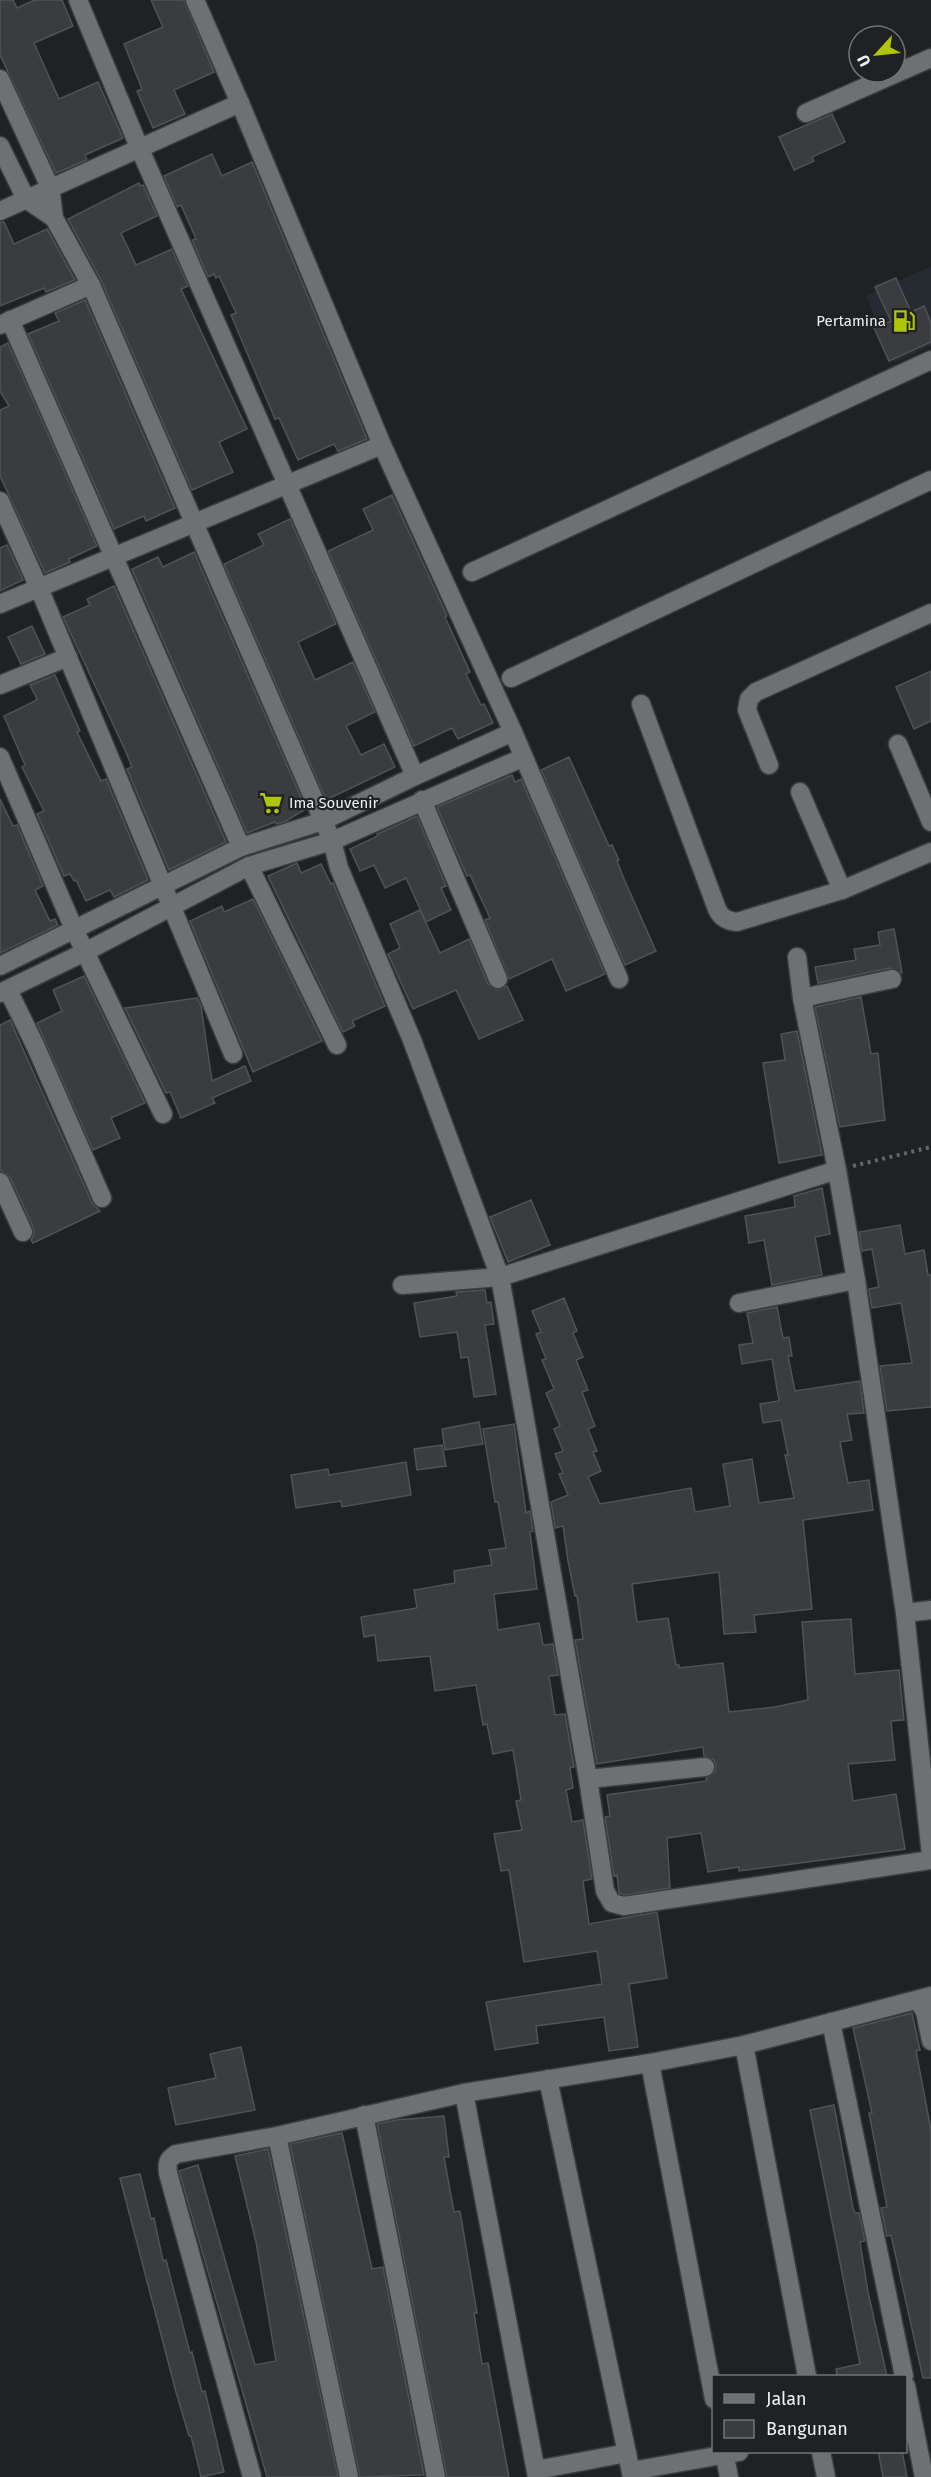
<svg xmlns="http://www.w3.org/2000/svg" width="931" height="2477" font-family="'Fira Sans',sans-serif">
	<rect width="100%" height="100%" fill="#1f2123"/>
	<polygon fill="#262a31" points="931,266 931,346 894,363 866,296"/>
	<g fill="#3b3c3f" stroke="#515255" stroke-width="1.5">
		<polygon points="0,0 13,0 17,8 35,0 62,0 73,26 34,43 59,99 98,82 123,138 85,155 87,160 56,173 0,55"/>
		<polygon points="151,0 184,0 214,72 174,90 185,114 153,128 137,91 142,89 124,44 163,27"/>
		<polygon points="832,114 845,142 812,157 814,161 794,170 779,137"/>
		<polygon points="212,154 222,176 252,162 367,439 338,451 334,444 298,460 279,418 275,419 231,315 236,313 219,276 216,278 214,274 208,277 192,240 196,239 181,205 177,207 164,176"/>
		<polygon points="139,183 140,186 143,185 157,216 121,233 136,265 172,249 188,286 181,289 247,429 219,442 233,472 192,490 101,280 68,219"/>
		<polygon points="0,222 4,222 14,244 47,229 75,280 46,292 44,288 0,306"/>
		<polygon points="896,278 911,312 924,306 931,323 931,342 889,361 874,328 891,321 875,287"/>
		<polygon points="85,300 175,508 146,521 144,516 114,529 28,334 59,321 55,313"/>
		<polygon points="8,343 97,546 69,559 70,562 45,573 0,476 0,410 9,406 0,391 0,347"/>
		<polygon points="392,495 447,616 445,617 470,672 466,674 481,705 484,704 493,723 458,739 452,728 414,746 328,551 373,530 363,509"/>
		<polygon points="290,519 336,624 298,642 315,680 353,662 375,712 346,726 361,755 384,744 395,767 326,800 224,564 264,545 258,534"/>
		<polygon points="7,545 23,580 0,591 0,548"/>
		<polygon points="194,552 306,809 284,822 276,824 275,822 247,833 132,569 158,557 163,567"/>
		<polygon points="114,586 226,842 169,870 127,769 132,767 125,750 63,617 90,605 87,599"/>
		<polygon points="32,626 45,654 21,664 8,637"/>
		<polygon points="931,671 931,721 914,729 896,687"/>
		<polygon points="55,675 80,731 77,732 101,781 106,779 148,880 114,897 110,890 86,901 76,880 74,881 70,874 64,876 37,814 44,811 22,767 25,765 4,716 35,701 37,699 30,685"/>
		<polygon points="569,757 609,846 612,845 619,860 617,861 624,879 656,951 625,965 541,770"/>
		<polygon points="512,775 515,782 521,779 605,974 566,991 552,959 509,979 485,920 490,918 470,875 467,876 437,807"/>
		<polygon points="0,799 13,826 17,825 43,886 35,890 50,921 55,919 58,925 0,953"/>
		<polygon points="417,816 446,886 441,888 451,910 426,922 406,878 385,888 374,865 360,871 350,849 378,836 377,834"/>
		<polygon points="297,863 301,873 321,864 331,884 333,883 385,1006 352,1021 355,1026 343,1032 268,876"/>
		<polygon points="253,899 322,1041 253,1072 190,921 222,906 224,912"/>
		<polygon points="420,910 440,953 469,939 488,984 497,990 507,986 523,1020 479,1039 456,990 413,1009 388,954 400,948 390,924"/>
		<polygon points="894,929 902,973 890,968 818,983 815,967 856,960 854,949 880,945 878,932"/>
		<polygon points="84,976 145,1103 111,1118 120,1138 93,1150 37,1023 62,1011 53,990"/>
		<polygon points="861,997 871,1054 878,1053 885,1120 840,1127 815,1007"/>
		<polygon points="197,998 201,1006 212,1081 245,1066 251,1081 212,1098 215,1103 181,1118 170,1092 166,1093 125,1008"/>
		<polygon points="10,1020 92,1203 100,1211 33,1243 31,1240 34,1234 33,1227 10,1177 0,1170 0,1025"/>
		<polygon points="797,1031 822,1155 779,1163 763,1063 785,1060 781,1034"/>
		<polygon points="822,1188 830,1234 815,1237 822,1275 772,1285 764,1240 749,1243 745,1216 795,1207 794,1196"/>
		<polygon points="531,1200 550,1245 508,1262 490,1217"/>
		<polygon points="900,1225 905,1254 924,1250 928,1275 931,1275 931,1407 887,1411 880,1366 912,1363 901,1303 872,1308 869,1289 879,1287 872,1249 862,1251 859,1232"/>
		<polygon points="485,1290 487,1303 491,1302 494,1324 485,1325 496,1394 474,1397 468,1357 461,1358 457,1332 420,1337 414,1303 457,1296 456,1292"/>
		<polygon points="564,1298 577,1331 573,1333 583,1357 576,1360 588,1390 582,1392 595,1426 588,1429 597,1451 593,1452 601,1471 588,1477 600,1504 691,1488 695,1512 730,1506 723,1464 752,1459 759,1503 794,1498 785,1455 788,1455 781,1420 763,1423 760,1404 779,1401 772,1359 742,1364 739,1345 753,1343 747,1313 777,1307 783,1338 789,1337 792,1356 788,1356 795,1391 860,1381 864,1413 847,1414 852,1440 840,1442 848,1483 869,1480 873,1510 803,1520 812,1609 754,1615 756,1632 724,1634 719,1572 632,1584 637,1622 668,1618 676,1665 679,1665 679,1668 723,1663 729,1712 775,1707 808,1700 802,1622 851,1619 855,1674 899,1670 904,1720 891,1721 895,1760 848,1764 853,1801 896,1794 905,1849 739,1871 739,1867 708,1872 701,1833 667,1838 670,1888 625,1895 619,1893 617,1875 614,1876 605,1817 610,1816 607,1795 707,1781 706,1778 715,1772 716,1766 714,1760 704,1756 703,1747 597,1764 575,1640 583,1639 577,1596 575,1596 568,1561 563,1526 555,1528 551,1502 568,1495 559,1474 563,1473 555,1454 563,1451 554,1429 560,1426 546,1393 554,1389 542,1360 546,1359 536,1334 541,1332 532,1311"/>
		<polygon points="479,1422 483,1444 445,1450 442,1429"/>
		<polygon points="514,1424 526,1513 530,1511 533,1531 530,1532 537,1589 494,1594 498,1630 539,1623 543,1645 553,1644 558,1675 549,1676 555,1715 565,1714 574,1767 570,1768 573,1788 566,1790 572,1822 583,1820 592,1879 583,1881 589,1924 657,1912 667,1978 629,1984 638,2047 609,2051 604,2017 536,2026 538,2043 495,2050 486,2002 602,1984 597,1951 524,1962 509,1870 501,1871 494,1834 522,1830 516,1801 521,1800 513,1750 493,1754 487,1724 483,1725 476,1685 435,1691 430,1656 378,1661 375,1635 364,1637 361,1617 417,1608 414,1590 455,1583 454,1571 492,1565 489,1550 506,1548 498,1502 495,1502 483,1429"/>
		<polygon points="442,1445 446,1466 417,1470 414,1449"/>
		<polygon points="406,1462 411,1495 342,1507 341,1501 296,1508 291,1475 328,1469 329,1475"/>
		<polygon points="912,2013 920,2050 916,2051 931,2130 931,2378 923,2378 891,2235 887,2236 881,2208 887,2207 869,2113 872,2113 853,2028"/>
		<polygon points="241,2047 255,2110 176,2125 168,2088 216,2078 210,2054"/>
		<polygon points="834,2105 853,2208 855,2213 859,2213 865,2241 860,2242 868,2292 887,2376 837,2376 836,2369 860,2364 810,2110"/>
		<polygon points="444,2116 449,2157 444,2157 454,2212 460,2211 477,2313 474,2313 482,2364 488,2363 509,2477 447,2477 377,2124 396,2120"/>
		<polygon points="342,2133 372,2269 383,2267 424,2475 360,2477 290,2144"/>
		<polygon points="268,2149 338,2477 267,2477 179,2171 198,2165 255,2365 276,2361 256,2242 235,2156"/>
		<polygon points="140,2174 151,2219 154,2218 163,2261 166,2260 190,2353 192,2352 202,2392 205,2391 224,2472 201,2477 191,2436 189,2436 176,2392 120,2178"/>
		<polygon points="878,2451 902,2451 907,2477 883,2477"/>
	</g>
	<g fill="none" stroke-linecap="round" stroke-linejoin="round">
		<g stroke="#3c3d3f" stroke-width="21">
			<g id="street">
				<polyline points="78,0 139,147 415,776"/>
				<polyline points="195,0 240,103 382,445 513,732 619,979"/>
				<polyline points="0,79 50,187 54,218 91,285 332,841 339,868 412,1040 500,1277 402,1285"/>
				<polyline points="806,113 931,58"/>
				<polyline points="0,146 26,199 54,218"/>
				<polyline points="0,211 240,103"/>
				<polyline points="10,320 241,847"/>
				<polyline points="0,325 91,285"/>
				<polyline points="0,501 39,588 233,1054"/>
				<polyline points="472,572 931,360"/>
				<polyline points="0,604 382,445"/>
				<polyline points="511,678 931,480"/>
				<polyline points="0,685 68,657"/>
				<path d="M641 704 717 909C721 918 727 921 737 922L842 890 931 852"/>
				<polyline points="898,744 931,822"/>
				<polyline points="0,757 74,929 163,1114"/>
				<polyline points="769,765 747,710 749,699 756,692 931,613"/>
				<polyline points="800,792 842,890"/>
				<polyline points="422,800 498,979"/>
				<polyline points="249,866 337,1045"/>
				<polyline points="797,957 802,998 837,1170 856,1280 905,1613 931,1855"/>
				<polyline points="0,966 241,847 323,821 415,776 513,732"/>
				<polyline points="8,990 35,1045 102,1198"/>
				<polyline points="0,993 85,952 249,866 332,841 522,758"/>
				<polyline points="802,998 892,979"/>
				<polyline points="837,1170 500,1277 588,1779 605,1891 612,1903 624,1906 931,1860"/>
				<polyline points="0,1182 23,1232"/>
				<polyline points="739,1303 856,1280"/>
				<polyline points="905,1613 931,1610"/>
				<polyline points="588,1779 705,1767"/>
				<polyline points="918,2000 925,2012 931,2041"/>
				<polyline points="831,2022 904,2376"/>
				<polyline points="744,2045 807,2376"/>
				<polyline points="650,2063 714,2399"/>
				<polyline points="548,2079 632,2477"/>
				<polyline points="464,2093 537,2477"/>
				<polyline points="364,2115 436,2477"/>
				<polyline points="277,2136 349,2477"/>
				<polyline points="906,2386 924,2477"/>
				<polyline points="724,2452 729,2477"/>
				<polyline points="821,2452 826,2477"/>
				<polyline points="536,2470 627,2453"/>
				<polyline points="631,2471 739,2452"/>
				<path d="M252 2477 168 2173C167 2163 167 2160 176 2154L277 2136 464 2093 650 2063 744 2045 931 1996"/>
			</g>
		</g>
		<polyline stroke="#646668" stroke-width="4" stroke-dasharray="3 4.5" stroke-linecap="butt" points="853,1166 931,1147"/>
		<use href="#street" stroke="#6f7073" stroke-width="18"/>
	</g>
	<defs>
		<g id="fuel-bare" transform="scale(1.8)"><path d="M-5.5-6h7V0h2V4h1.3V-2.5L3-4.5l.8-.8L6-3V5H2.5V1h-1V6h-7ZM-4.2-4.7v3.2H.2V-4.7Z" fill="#aec508" stroke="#1f2123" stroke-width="2.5" paint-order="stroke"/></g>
		<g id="supermarket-bare" transform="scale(1.8)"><path d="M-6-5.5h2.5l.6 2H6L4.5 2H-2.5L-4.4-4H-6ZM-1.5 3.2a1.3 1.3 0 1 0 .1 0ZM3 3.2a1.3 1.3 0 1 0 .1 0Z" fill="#aec508" stroke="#1f2123" stroke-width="2.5" paint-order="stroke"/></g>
	</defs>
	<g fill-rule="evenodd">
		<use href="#fuel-bare" x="904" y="321"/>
		<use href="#supermarket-bare" x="271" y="803"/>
	</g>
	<g text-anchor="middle" stroke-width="4.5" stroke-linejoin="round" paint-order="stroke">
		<g font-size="15" fill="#eff0f2" stroke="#1f2123" text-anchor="end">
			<text x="886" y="326">Pertamina</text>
			<text x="289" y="808" text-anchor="start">Ima Souvenir</text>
		</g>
	</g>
	<rect x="712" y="2375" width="195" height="78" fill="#1f2123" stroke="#727476" stroke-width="1.5"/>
	<rect x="724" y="2394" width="30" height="9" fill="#6f7073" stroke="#727476" stroke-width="1.5"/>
	<text x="766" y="2405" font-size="18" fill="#eff0f2">Jalan</text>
	<rect x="724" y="2420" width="30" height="18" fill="#3b3c3f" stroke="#727476" stroke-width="1.5"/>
	<text x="766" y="2435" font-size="18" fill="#eff0f2">Bangunan</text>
	<g transform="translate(877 54) rotate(243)"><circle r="28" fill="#1f2123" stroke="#727476" stroke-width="1.5"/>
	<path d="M0-4.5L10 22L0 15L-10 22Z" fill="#aec508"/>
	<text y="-9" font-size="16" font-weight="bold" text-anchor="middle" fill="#eff0f2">U</text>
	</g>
</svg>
